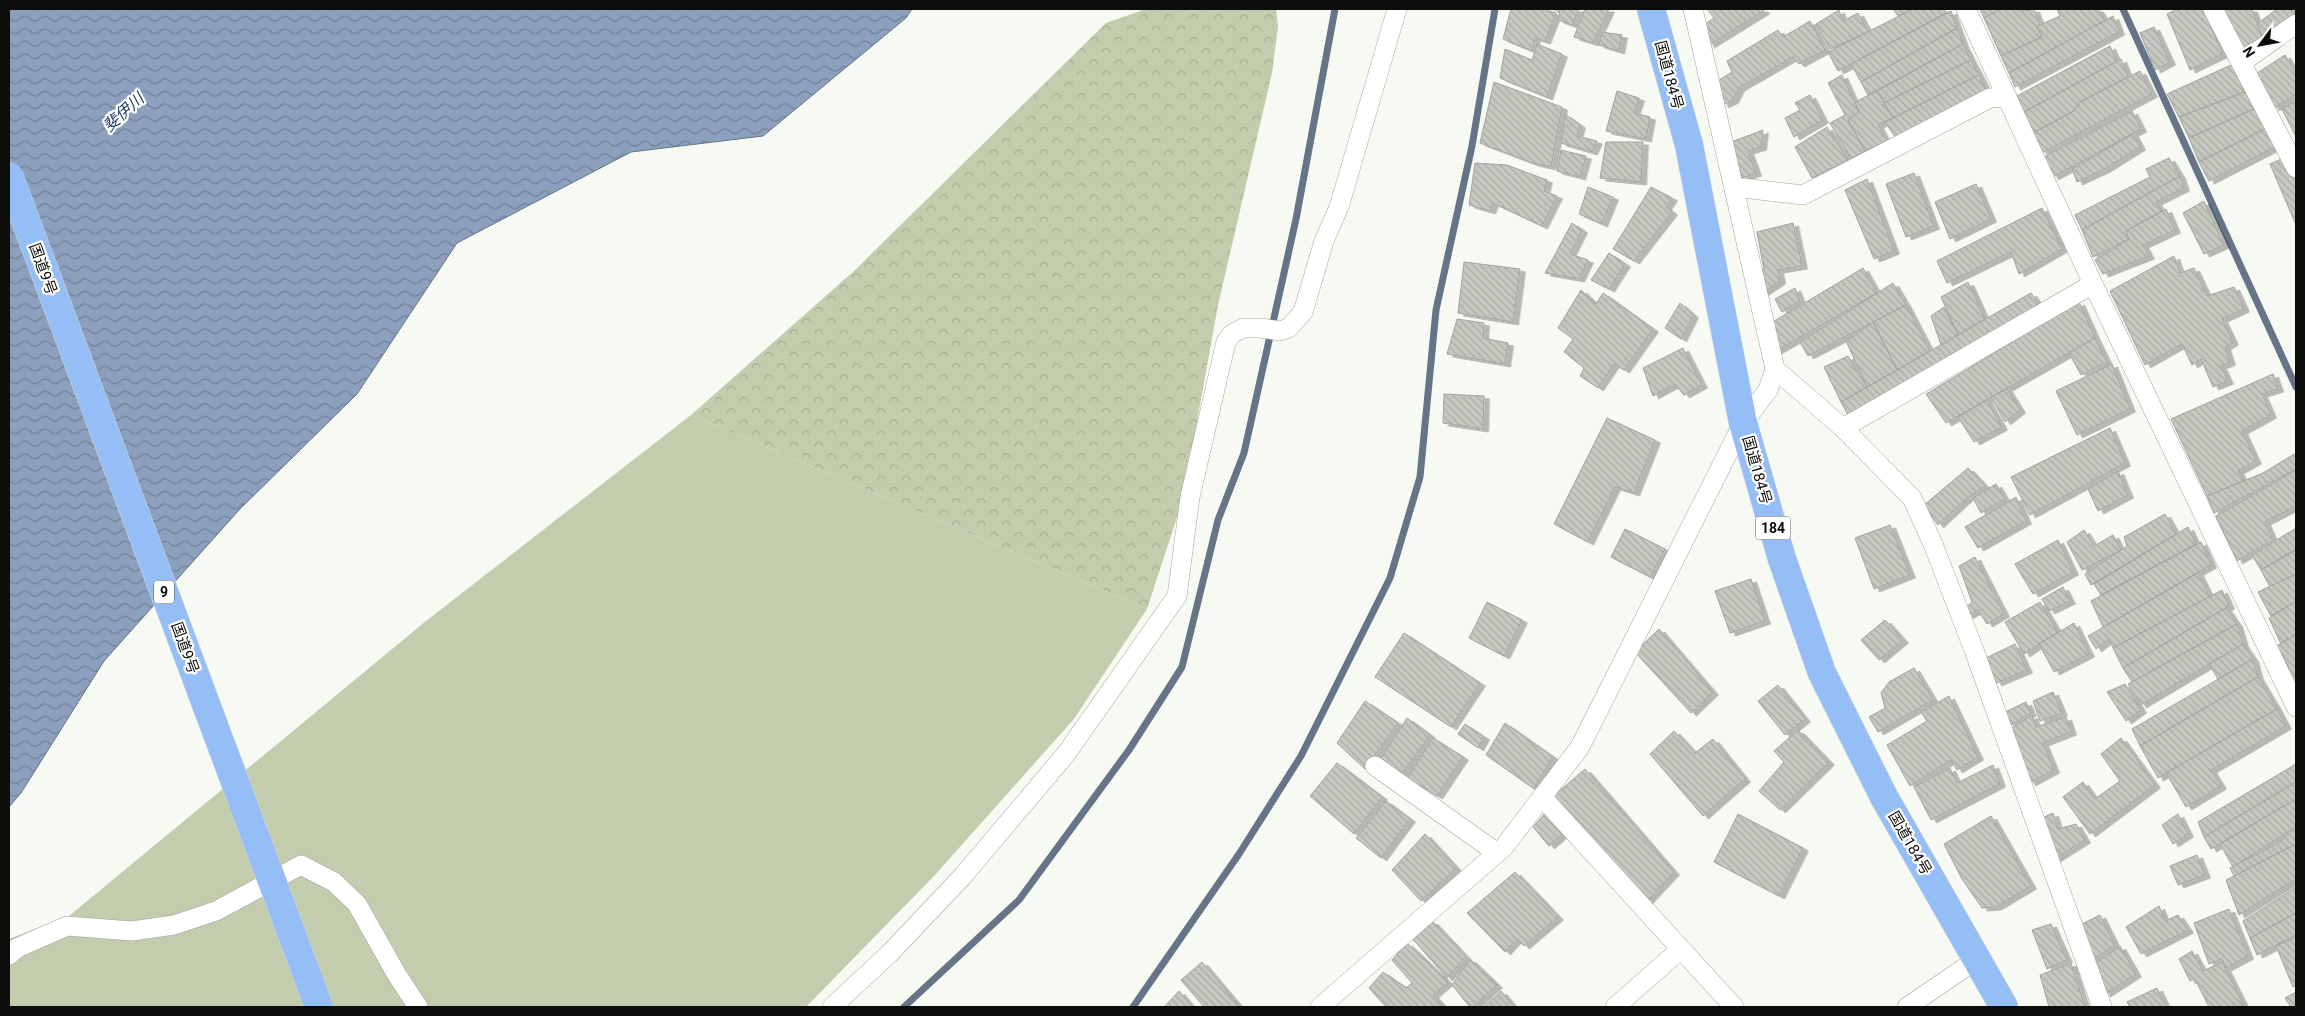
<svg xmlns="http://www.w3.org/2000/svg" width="2305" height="1016" font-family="Roboto,'Noto Sans JP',sans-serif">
	<defs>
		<pattern id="park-crowns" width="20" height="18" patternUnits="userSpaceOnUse" patternTransform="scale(1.25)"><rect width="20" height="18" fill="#c3ccac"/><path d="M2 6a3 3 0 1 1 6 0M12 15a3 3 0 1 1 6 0" fill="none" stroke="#a6ae93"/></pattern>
		<pattern id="water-waves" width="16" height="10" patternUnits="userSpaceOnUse" patternTransform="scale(1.25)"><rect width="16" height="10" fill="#8ca0bd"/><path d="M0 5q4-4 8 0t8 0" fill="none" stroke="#718198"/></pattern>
		<pattern id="building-back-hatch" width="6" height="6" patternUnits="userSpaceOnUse" patternTransform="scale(1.25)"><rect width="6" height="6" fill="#c6c8c0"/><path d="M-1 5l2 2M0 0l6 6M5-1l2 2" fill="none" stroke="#a9aba4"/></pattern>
		<filter id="shadow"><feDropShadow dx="5.5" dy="3" stdDeviation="0" flood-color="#0004"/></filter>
	</defs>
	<rect width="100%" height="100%" fill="#f7faf2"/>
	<polygon fill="#c3ccac" points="691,415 1147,609 1074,719 934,876 806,1007 9,1007 9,939 69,916 426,621"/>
	<polygon fill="url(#park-crowns)" points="1146,9 1276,9 1278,26 1272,73 1218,305 1183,499 1147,609 691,415 854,271 1106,23"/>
	<polygon fill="url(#water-waves)" stroke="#667487" points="9,9 912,9 906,18 763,136 631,152 457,243 357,394 239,510 104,661 21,793 9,807"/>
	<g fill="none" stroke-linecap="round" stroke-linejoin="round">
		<g stroke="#667487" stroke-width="7">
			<polyline points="2123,9 2296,387"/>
			<polyline points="904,1007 1019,900 1129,750 1182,667 1218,520 1244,453 1296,219 1335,9"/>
			<polyline points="1133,1007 1239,854 1301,756 1390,578 1420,477 1436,310 1472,146 1495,9"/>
		</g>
	</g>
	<g fill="url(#building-back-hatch)" stroke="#a2a49d" filter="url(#shadow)">
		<polygon points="1511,9 1543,9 1556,13 1545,41 1535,38 1532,51 1503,39"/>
		<polygon points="1552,9 1579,9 1572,25 1558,20 1560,12"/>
		<polygon points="1585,9 1609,9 1593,43 1574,37"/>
		<polygon points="1707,9 1763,9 1764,11 1709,45 1702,26 1714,18"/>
		<polygon points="1893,9 1913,9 1898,16"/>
		<polygon points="1913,9 1945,9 1946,13 1838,71 1828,52"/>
		<polygon points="1980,9 2000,9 1984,18"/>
		<polygon points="2000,9 2017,9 2019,11 2034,9 2040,25 2037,26 2042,37 2001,56 1984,18"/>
		<polygon points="2057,9 2098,9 2105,21 2009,73 2001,56 2042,37 2037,26 2060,16"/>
		<polygon points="2177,9 2203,9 2223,54 2190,70 2167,14"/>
		<polygon points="2222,9 2252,9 2262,37 2241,50"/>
		<polygon points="2277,9 2295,9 2296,16 2262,37 2257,24"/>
		<polygon points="1839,10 1843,21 1858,13 1868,32 1830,49 1816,24"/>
		<polygon points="1951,11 1957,28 1861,82 1851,64"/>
		<polygon points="2113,16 2119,32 2015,87 2009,73"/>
		<polygon points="1810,21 1825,50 1799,64 1793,57 1739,88 1733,100 1723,105 1716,82 1732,72 1727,61 1778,30 1783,37"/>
		<polygon points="2154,27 2170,62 2155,70 2140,33"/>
		<polygon points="1957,28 1963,44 1868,95 1861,82"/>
		<polygon points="1602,32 1622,35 1619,51 1599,45"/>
		<polygon points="1537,44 1562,54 1547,97 1500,78 1505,49 1532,60"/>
		<polygon points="1963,44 1971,60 1884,103 1877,91"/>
		<polygon points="2110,46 2117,62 2024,112 2017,96"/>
		<polygon points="2285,55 2296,74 2296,94 2274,108 2254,75"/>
		<polygon points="2121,59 2128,77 2080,102 2074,111 2033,133 2024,112"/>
		<polygon points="1971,60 1979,75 1893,118 1884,103"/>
		<polygon points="2233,64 2245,92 2179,117 2167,94"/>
		<polygon points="2140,71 2152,94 2042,153 2033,133 2074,111 2080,102"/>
		<polygon points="1842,75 1859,112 1848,120 1865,151 1851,159 1830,123 1845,115 1828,83"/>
		<polygon points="1979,75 1987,92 1896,138 1885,122"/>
		<polygon points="1494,82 1562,107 1551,167 1533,163 1480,143"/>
		<polygon points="1617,91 1639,98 1634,113 1650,117 1646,139 1606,131"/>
		<polygon points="1877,91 1893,118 1878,125 1886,141 1865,151 1848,120 1859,112 1855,102"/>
		<polygon points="2245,92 2256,108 2189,138 2179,117"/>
		<polygon points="1810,95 1823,120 1794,137 1785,118 1800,110 1795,103"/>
		<polygon points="2296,101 2296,137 2282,109"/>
		<polygon points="2256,108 2267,128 2199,162 2189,138"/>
		<polygon points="2132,111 2141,129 2053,177 2044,157"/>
		<polygon points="1565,114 1580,125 1577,136 1597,141 1592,152 1561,143"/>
		<polygon points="1827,127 1848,160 1812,178 1795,147"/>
		<polygon points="2267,128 2277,146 2209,181 2199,162"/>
		<polygon points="1763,130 1761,147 1748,151 1756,173 1742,178 1731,142"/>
		<polygon points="2133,134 2140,147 2105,169 2077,182 2072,169"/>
		<polygon points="1606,142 1643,142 1641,182 1600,178"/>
		<polygon points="1561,150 1586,156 1580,177 1557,171"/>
		<polygon points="2286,157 2296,177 2296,225 2270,164"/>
		<polygon points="2169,158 2180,176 2082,230 2075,215 2150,177 2146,169"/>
		<polygon points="1475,163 1507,165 1547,180 1544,191 1557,196 1542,226 1493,203 1490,211 1469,205"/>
		<polygon points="1914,173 1934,226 1906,237 1886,184"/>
		<polygon points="2180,176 2184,188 2156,202 2162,211 2126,231 2129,239 2093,257 2082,230"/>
		<polygon points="1867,179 1894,251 1874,259 1845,190"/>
		<polygon points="1976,184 1991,219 1950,239 1935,202"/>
		<polygon points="1588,187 1613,197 1602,224 1579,214"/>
		<polygon points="1651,187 1672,198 1666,207 1672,212 1634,261 1613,249"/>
		<polygon points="2204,201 2224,245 2204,254 2183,213"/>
		<polygon points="2042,208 2062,249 2019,274 2011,252 1947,283 1937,261"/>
		<polygon points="2166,209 2175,230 2143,245 2149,256 2103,274 2095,260 2129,239 2126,231"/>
		<polygon points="1572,223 1582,230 1570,254 1588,260 1579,279 1545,273"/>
		<polygon points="1793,223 1802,266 1778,270 1780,281 1762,293 1757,271 1764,269 1757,232"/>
		<polygon points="1609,253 1625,264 1609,289 1591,280"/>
		<polygon points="2174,256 2180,273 2194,268 2207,296 2234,287 2244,309 2222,319 2233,342 2225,347 2230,362 2221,366 2228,381 2213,387 2201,359 2192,365 2182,344 2145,365 2110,291"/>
		<polygon points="1464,262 1520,269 1513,322 1458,313"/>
		<polygon points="1863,268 1877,293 1776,351 1771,323"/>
		<polygon points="1968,282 1985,319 1958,335 1941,297"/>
		<polygon points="1893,283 1906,305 1808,356 1800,342"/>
		<polygon points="1795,288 1800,300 1782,312 1775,299"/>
		<polygon points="1581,290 1596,304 1603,293 1653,329 1624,370 1614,364 1598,388 1580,376 1584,368 1564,352 1573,339 1558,328"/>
		<polygon points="2031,293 2041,308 1849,417 1841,402"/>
		<polygon points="2079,302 2095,338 1946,423 1926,394"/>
		<polygon points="1680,303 1693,315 1681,339 1665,328"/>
		<polygon points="1906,305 1930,351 1897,370 1873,322"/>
		<polygon points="1944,307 1958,335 1941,345 1931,316"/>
		<polygon points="1457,319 1484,323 1483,338 1508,343 1505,364 1447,354"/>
		<polygon points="1873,322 1897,370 1867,387 1846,341"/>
		<polygon points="2095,338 2107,362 2081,375 2069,353"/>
		<polygon points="1683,348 1702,385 1684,395 1675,384 1653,396 1643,368"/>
		<polygon points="1848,356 1867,387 1841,402 1824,367"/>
		<polygon points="2112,364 2130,409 2077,435 2056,391"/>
		<polygon points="2273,374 2278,389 2262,394 2271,415 2242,431 2256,461 2238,471 2244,481 2207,496 2171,419"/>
		<polygon points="2007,389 2020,410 2005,422 1991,397"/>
		<polygon points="1444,394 1484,396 1483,429 1443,423"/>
		<polygon points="1987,400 2002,427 1974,442 1958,417"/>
		<polygon points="1607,418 1655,440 1634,493 1615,487 1588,542 1554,524"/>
		<polygon points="2110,428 2125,463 2030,515 2011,477"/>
		<polygon points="2296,453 2296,469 2214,513 2207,496 2263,473"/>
		<polygon points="1968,468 1985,486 1966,499 1938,525 1924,505"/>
		<polygon points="2296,470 2296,506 2265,522 2273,540 2237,561 2216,516"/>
		<polygon points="2118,471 2128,495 2098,511 2088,489"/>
		<polygon points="1996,484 2005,499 1981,513 1973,498"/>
		<polygon points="2016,497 2026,521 1978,548 1965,527"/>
		<polygon points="2165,514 2176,534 2091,585 2085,574 2127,546 2124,537"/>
		<polygon points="1890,525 1910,575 1874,589 1855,538"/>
		<polygon points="2188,527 2196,544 2101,595 2094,584"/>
		<polygon points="2296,528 2296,549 2261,570 2252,555"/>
		<polygon points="1625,529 1665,549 1650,577 1611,557"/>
		<polygon points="2084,530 2094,546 2113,535 2121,550 2082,570 2067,542"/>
		<polygon points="2058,540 2073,572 2033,594 2015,564"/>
		<polygon points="2201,542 2211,565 2103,627 2091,601"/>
		<polygon points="2296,550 2296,574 2270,587 2261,570"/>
		<polygon points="1975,557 2004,614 1987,624 1978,610 1967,616 1965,608 1972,602 1959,566"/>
		<polygon points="2198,573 2210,597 2113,648 2109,639 2096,649 2088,636"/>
		<polygon points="2296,574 2296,601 2271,616 2258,592"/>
		<polygon points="1751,579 1765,621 1730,633 1715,591"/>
		<polygon points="2063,587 2070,601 2049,611 2042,599"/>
		<polygon points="2222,590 2229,606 2123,668 2113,648"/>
		<polygon points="2296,601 2296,634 2281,644 2269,618"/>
		<polygon points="1487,602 1522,620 1504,656 1469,638"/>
		<polygon points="2040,602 2058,632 2024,654 2005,622"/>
		<polygon points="2226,608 2237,624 2132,682 2123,668"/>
		<polygon points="1885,620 1903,640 1879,660 1861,640"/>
		<polygon points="2074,623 2089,654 2054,672 2039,644"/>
		<polygon points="2237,624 2243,644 2141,705 2128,684"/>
		<polygon points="1659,629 1713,692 1691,713 1635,652"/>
		<polygon points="1404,633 1480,683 1451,727 1375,677"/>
		<polygon points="2296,634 2296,681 2277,646"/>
		<polygon points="2015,644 2027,670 1996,683 1986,658"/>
		<polygon points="2243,644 2253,659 2218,679 2209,664"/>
		<polygon points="2253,659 2258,677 2140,746 2132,729"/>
		<polygon points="1914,668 1933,700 1878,732 1869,717 1885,708 1881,693 1889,682"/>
		<polygon points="2258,677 2277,709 2158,778 2140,746"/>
		<polygon points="2125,684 2141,710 2126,721 2107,692"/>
		<polygon points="1778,685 1805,719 1785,735 1758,701"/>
		<polygon points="2053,692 2062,713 2040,721 2033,701"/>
		<polygon points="1949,696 1978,757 1957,770 1951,760 1910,786 1887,745 1927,721 1921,712"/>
		<polygon points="1365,701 1398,723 1365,769 1337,743"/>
		<polygon points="2026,702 2031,713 2010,726 2005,712"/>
		<polygon points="2277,709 2286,726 2211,770 2221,786 2186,807 2166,773"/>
		<polygon points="2032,715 2036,727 2066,717 2071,732 2043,743 2054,770 2030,783 2010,729"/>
		<polygon points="1407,718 1430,735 1402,774 1381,758"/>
		<polygon points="1505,723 1553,757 1534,789 1486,755"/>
		<polygon points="1465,724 1484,737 1478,748 1458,734"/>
		<polygon points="1798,730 1829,762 1780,810 1759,791 1784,762 1774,751"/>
		<polygon points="1674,731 1695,753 1713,739 1745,779 1703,816 1650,754"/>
		<polygon points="1433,738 1463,757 1437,796 1407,778"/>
		<polygon points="2121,738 2155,785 2090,834 2063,797 2083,782 2095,799 2120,781 2101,754"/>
		<polygon points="1337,763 1382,797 1354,834 1310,796"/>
		<polygon points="2296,764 2296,782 2204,837 2198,822"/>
		<polygon points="1993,765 2000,784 1931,820 1914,787 1950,768 1957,783"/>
		<polygon points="1585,769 1674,872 1647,901 1551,798"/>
		<polygon points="2296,782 2296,799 2211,849 2204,837"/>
		<polygon points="2296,799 2296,827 2233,867 2220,844"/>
		<polygon points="1386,801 1410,819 1381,858 1356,838"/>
		<polygon points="1546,812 1565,832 1549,846 1533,827"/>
		<polygon points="2053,813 2058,829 2076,824 2085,840 2053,860 2040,819"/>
		<polygon points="1738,814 1803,848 1779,896 1714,862"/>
		<polygon points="2178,814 2188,834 2173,844 2162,825"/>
		<polygon points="1991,816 2031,886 1996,907 1982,908 1962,879 1944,844"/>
		<polygon points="2296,827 2296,844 2234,876 2230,868 2280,842"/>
		<polygon points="1425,834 1456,868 1421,901 1392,870"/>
		<polygon points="2296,844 2296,879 2239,915 2226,880"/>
		<polygon points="2197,855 2205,875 2178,885 2170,866"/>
		<polygon points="1515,872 1558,917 1524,946 1517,939 1505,952 1467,913"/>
		<polygon points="2296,887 2296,913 2250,938 2243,921"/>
		<polygon points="2159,906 2165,921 2178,915 2188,930 2141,954 2126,927"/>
		<polygon points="2229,909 2248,956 2226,968 2222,959 2209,964 2194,923"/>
		<polygon points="2296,913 2296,935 2257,955 2250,938"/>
		<polygon points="2100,915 2115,945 2091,961 2078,926"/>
		<polygon points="1432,921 1466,957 1447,978 1410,936"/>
		<polygon points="2051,924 2067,960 2047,969 2032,930"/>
		<polygon points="2296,937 2296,985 2293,987 2276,946"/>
		<polygon points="1407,943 1448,982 1433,995 1444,1007 1386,1007 1369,988 1383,972 1406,988 1412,983 1392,960"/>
		<polygon points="2120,946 2136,974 2105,994 2092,966"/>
		<polygon points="2192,951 2203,971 2222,962 2244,1006 2209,1007 2195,979 2190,981 2179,959"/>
		<polygon points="1470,959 1497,985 1473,1007 1470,1007 1452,985"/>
		<polygon points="1202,962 1240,1007 1204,1007 1181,980"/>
		<polygon points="2071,963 2085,1007 2049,1007 2040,975"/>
		<polygon points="2157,988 2166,1007 2130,1007 2127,1002"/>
		<polygon points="1179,991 1192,1007 1164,1007"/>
		<polygon points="1501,991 1514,1007 1484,1007"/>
		<polygon points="2296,992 2296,1007 2291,1007 2285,998"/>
	</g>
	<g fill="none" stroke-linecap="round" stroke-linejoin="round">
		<g stroke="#a2a59e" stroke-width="20">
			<g id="street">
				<polyline points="1693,9 1775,369"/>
				<polyline points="1966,9 2093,284 2296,707"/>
				<polyline points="2213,9 2296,168"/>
				<polyline points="2241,63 2296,24"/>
				<polyline points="1734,187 1803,195 1990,98 2007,97"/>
				<polyline points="1843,428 2093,284"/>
				<polyline points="1375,766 1497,853"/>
				<polyline points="1542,797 1734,1007"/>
				<polyline points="9,955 17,948 67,926 132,931 174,925 216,911 301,865 334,882 357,904 397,975 418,1007"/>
				<polyline points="832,1007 889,954 962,877 1066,754 1177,596 1190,497 1226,342 1232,334 1243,328 1261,328 1280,331 1289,328 1303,312 1324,241 1339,207 1397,9"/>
				<polyline points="1320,1007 1504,847 1580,747 1743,423 1768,390 1775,369 1843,428 1912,498 1933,544 1974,650 2102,1007"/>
				<polyline points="1615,1007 1681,949"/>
				<polyline points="1907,1007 1976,960"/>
			</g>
		</g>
		<g stroke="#d8d8d8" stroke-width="29">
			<polyline id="highway" points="1651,9 1689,145 1743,423 1782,559 1822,673 1884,797 2004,1007"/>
		</g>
		<use href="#street" stroke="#fff" stroke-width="19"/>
		<use href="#highway" stroke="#95bef7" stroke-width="28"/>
		<g stroke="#d8d8d8" stroke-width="29" stroke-linecap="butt">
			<polyline id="highway-bridge" points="9,176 319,1007"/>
		</g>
		<use href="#highway-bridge" stroke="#95bef7" stroke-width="28"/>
	</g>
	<g text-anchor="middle" stroke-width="4.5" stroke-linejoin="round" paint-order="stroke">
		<g fill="#fff" stroke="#555554" stroke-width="1">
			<rect x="1755.5" y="516.5" width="35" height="23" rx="4"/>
			<rect x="154" y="580.5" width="20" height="23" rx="4"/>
		</g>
		<g font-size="14" font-weight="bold" fill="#0c0c0a">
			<text x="1773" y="533">184</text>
			<text x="164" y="597">9</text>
		</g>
		<g font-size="15" fill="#0c0c0a" stroke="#fff">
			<text transform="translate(1669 75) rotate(75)" y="5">国道184号</text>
			<text transform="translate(43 269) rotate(70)" y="5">国道9号</text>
			<text transform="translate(1757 470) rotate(74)" y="5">国道184号</text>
			<text transform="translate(185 648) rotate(70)" y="5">国道9号</text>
			<text transform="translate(1910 843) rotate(60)" y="5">国道184号</text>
		</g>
		<g font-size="16" font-style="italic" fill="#1f3d65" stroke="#fff">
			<text transform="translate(123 112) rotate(-42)" y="6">斐伊川</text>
		</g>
	</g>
	<rect width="2305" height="1016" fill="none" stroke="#0c0c0a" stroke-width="20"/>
	<g transform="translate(2260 45) rotate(238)" stroke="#ffffff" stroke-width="4" paint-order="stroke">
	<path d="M0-4L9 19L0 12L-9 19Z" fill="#0c0c0a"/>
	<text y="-8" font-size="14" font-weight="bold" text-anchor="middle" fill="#0c0c0a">N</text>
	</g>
</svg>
